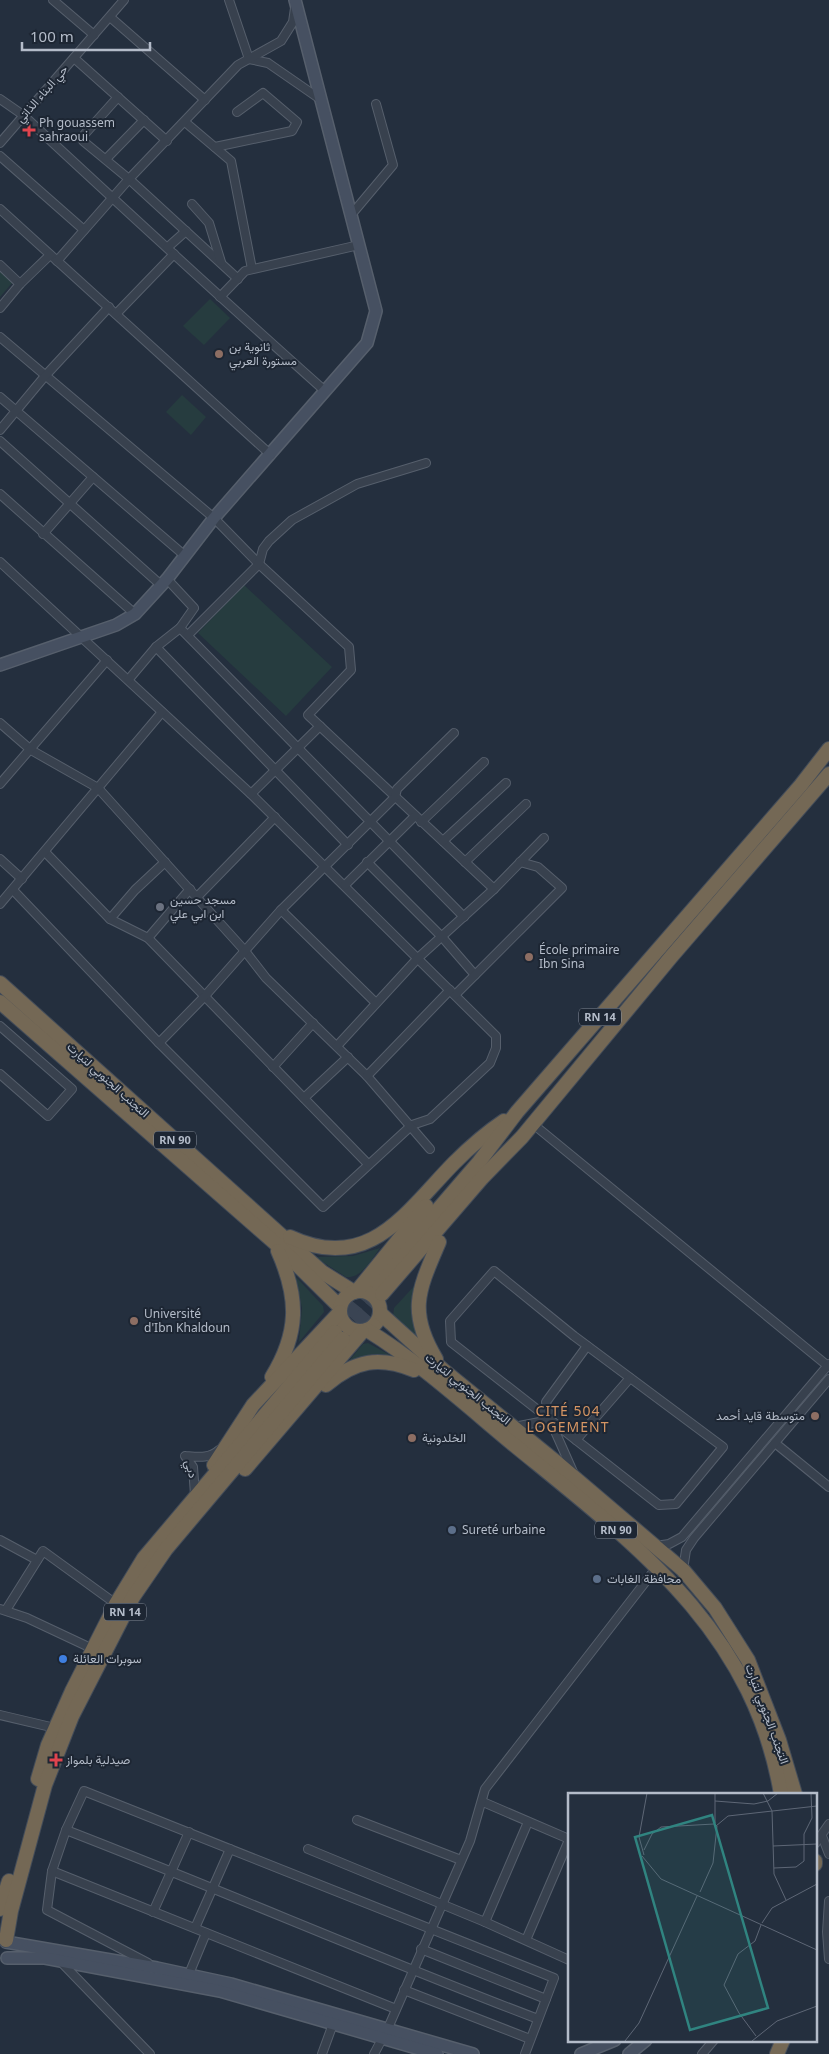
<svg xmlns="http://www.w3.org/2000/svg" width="829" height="2054" font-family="'Noto Sans',Vazirmatn,sans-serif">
	<rect width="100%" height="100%" fill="#242f3e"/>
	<g fill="#263c3f">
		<polygon points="0,270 13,282 0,297"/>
		<polygon points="210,299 230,318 204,345 183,326"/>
		<polygon points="182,395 206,417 191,435 166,412"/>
		<polygon points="244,585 332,667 286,716 198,633"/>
		<path d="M380 1248C372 1259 361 1279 346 1277L315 1257 353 1256Z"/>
		<polygon points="296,1277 323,1306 324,1312 299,1342 302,1308"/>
		<polygon points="417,1283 413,1319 419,1343 393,1316 394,1308"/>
		<polygon points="368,1343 390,1355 372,1354 348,1362 363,1344"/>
	</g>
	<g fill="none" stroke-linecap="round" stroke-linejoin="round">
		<g stroke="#3a4453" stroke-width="14" stroke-dasharray="14 7" stroke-linecap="butt">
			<polyline points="335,1332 373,1285"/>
			<polyline points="343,1339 382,1294"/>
		</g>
		<g stroke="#565f6c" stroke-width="10">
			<g id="street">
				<polyline points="53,0 94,35"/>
				<polyline points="229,0 249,59 268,63 320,99"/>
				<polyline points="110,17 205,100"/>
				<polyline points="74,58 167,141"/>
				<polyline points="118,97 83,136 83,141 129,179 238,279"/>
				<path d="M0 99 23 115C123 208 223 300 325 391"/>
				<polyline points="185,122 231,161 252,269"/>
				<polyline points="0,143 124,0"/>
				<polyline points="215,147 292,131 297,122 263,93 237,112"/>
				<polyline points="0,156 84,230"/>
				<polyline points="106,159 144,120"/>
				<polyline points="192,204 209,223 221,262"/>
				<polyline points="0,209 271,455"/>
				<polyline points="351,215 393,165 376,104"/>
				<polyline points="168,247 186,231"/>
				<polyline points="57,261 129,179 238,65 281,41 293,22 295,8"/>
				<polyline points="0,265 20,284"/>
				<polyline points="220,297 245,271 359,245"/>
				<polyline points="0,308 20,284 50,255"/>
				<polyline points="116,314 174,254"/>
				<polyline points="0,337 214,518 259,564 349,647 351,670 308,715 494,889"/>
				<polyline points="0,397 184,555"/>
				<polyline points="0,430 45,376 109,307"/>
				<polyline points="0,441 162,586"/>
				<polyline points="0,494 135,614"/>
				<polyline points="43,534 93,477"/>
				<polyline points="0,562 251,794 496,1036 496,1048 490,1063 430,1119 412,1125 323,1207 159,1043 13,890"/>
				<polyline points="167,579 194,608 180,628 464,917"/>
				<polyline points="188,635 259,564 263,549 269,541 292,520 357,484 426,463"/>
				<polyline points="156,647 348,845"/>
				<polyline points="129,679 156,647 180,628"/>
				<polyline points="0,723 31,750 98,788 245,951 266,978 367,1076 430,1149"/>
				<polyline points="0,784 107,660"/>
				<polyline points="251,794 320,726"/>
				<polyline points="421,822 484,762"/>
				<polyline points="443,841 506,783"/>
				<polyline points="45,852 110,919 148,938 368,1164"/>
				<polyline points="0,859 22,879"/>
				<polyline points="367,862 442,937 475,975"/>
				<polyline points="465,862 526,804"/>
				<polyline points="345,885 415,816"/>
				<polyline points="197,897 275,817"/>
				<polyline points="0,904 162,712"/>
				<polyline points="110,919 135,890 165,862"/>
				<polyline points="148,938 190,889"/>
				<polyline points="455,995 562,888 538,867 520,862"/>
				<polyline points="376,1003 281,910 395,797 397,789 454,733"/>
				<polyline points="0,1026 72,1089 48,1116 0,1074"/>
				<polyline points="159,1043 204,997 281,910"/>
				<polyline points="337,1046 418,958 494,889 544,838"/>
				<polyline points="273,1067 313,1023"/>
				<polyline points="367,1076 450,990"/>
				<polyline points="304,1098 348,1057"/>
				<polyline points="533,1124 829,1367"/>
				<polygon points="494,1271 574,1336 723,1447 676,1504 659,1505 451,1342 450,1321"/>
				<polyline points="514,1427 550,1420"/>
				<polyline points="576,1440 630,1378"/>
				<polyline points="775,1443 829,1487"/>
				<polyline points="574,1474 550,1420 546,1402 587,1346"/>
				<path d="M195 1495 193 1467 185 1456C198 1457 209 1459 219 1450"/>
				<polyline points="0,1540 37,1560"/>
				<polyline points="656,1546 669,1544 682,1537 829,1364"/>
				<polyline points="683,1570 686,1550 694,1538 829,1379"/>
				<polyline points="0,1609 27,1618 93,1649"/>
				<polyline points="6,1610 43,1551 116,1604"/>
				<polyline points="0,1715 55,1728"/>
				<polyline points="483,1802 569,1839"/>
				<polyline points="357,1820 461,1860"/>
				<path d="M66 1830C224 1891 380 1959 538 2019"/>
				<polyline points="822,1836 829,1854"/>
				<polyline points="815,1844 829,1824"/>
				<polyline points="308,1849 485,1922 569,1960"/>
				<polyline points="52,1871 396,2009"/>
				<polyline points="829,1901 827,1932 829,1959"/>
				<polyline points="153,1912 189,1832"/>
				<polyline points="485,1922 528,1822"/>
				<polyline points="195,1928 230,1849"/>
				<polyline points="526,1940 569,1840"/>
				<polyline points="421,1949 546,1999"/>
				<polyline points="61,1962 150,2054"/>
				<polyline points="148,1963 47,1910 52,1871 66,1830 84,1791 554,1978 525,2054"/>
				<polyline points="189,1974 206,1933"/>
				<polyline points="404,1990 530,2039"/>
				<polyline points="388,2028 470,1841 485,1789 657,1567"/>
				<polyline points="322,2054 333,2024"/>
				<polyline points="374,2054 382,2039"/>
				<polyline points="702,2054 714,2040"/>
			</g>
		</g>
		<g stroke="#565f6c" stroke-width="14">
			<g id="secondary">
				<polyline points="0,665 116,625 135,614 167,579 214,518 367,343 376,311 295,0"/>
				<polyline points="6,1942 157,1968 231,1984 473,2054"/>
				<polyline points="7,1958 45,1958 220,1991 437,2054"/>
				<polyline points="581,2054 615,2040"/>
				<polyline points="629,2054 646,2040"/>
			</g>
		</g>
		<g stroke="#434c59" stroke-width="16">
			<g id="highway">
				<polyline points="0,983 322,1272 354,1292"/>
				<polyline points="0,1002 275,1243 340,1307"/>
				<path d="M290 1237C369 1274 406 1212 454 1163 469 1148 486 1133 504 1121"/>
				<polyline points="373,1285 479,1162 517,1112 801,785 829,749"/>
				<circle cx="360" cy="1311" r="20"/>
				<polyline points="357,1291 426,1206"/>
				<polyline points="382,1294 482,1178 522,1137 671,957 829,774"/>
				<polyline points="381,1314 443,1370 556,1462 683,1570 715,1608 748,1660 779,1740 795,1794"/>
				<path d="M367 1330C419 1362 466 1405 513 1444 634 1543 753 1629 781 1794"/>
				<path d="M436 1359C407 1311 419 1289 439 1242"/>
				<path d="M272 1377C299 1333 299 1298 278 1251"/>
				<path d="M326 1385C355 1360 379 1356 414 1370"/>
				<polyline points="214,1465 253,1405 340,1312"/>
				<polyline points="245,1469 362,1332"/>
				<polyline points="38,1779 48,1745 72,1691 116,1604 144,1558 335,1332"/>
				<polyline points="815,1861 815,1864"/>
				<polyline points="0,1909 9,1881"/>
				<polyline points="6,1940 11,1911 45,1785 72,1716 133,1597 166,1549 343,1339"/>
				<polyline points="777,2054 783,2040"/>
			</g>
		</g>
		<use href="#street" stroke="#38414e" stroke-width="8"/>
		<use href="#secondary" stroke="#465061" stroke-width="11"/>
		<use href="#highway" stroke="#746855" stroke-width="14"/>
	</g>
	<g fill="#e0444e" stroke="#1d2633" stroke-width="2">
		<path d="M26.5 122.5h5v5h5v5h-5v5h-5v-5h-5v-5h5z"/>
		<path d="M53.5 1752.5h5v5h5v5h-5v5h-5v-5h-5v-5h5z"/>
	</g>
	<g fill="#8d6e63" stroke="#1d2633" stroke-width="2">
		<circle cx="219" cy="354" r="5"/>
		<circle cx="529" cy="957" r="5"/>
		<circle cx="134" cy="1321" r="5"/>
		<circle cx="815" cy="1416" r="5"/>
		<circle cx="412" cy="1438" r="5"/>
	</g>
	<circle fill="#6b7280" stroke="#1d2633" stroke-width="2" cx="160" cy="907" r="5"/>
	<g fill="#5c6f8a" stroke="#1d2633" stroke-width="2">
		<circle cx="452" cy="1530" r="5"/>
		<circle cx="597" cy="1579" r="5"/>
	</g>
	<circle fill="#3f7fe0" stroke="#1d2633" stroke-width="2" cx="63" cy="1659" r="5"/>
	<g text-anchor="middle" stroke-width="4" stroke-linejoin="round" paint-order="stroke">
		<g fill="#1d2633" stroke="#878f9c" stroke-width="1">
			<rect x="579" y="1008.5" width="42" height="17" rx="4"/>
			<rect x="154" y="1131.5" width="42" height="17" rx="4"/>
			<rect x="595" y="1521.5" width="42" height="17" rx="4"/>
			<rect x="104" y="1603.5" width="42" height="17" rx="4"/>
		</g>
		<g font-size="11" font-weight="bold" fill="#b4bcc9">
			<text x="600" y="1021">RN 14</text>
			<text x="175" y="1144">RN 90</text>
			<text x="616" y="1534">RN 90</text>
			<text x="125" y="1616">RN 14</text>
		</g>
		<g font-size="12" fill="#b4bcc9" stroke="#1d2633">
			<text transform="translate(42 94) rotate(-49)" y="4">حي البناء الذاتي</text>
			<text transform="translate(108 1080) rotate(42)" y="4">التجنب الجنوبي لتيارت</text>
			<text transform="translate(468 1389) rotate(39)" y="4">التجنب الجنوبي لتيارت</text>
			<text transform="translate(191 1469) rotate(75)" y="4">دبي</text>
			<text transform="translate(767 1714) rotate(70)" y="4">التجنب الجنوبي لتيارت</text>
		</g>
		<g font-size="12" fill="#b4bcc9" stroke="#1d2633" text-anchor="start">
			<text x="39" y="127">Ph gouassem<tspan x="39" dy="14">sahraoui</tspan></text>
			<text x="229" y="351">ثانوية بن<tspan x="229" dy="14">مستورة العربي</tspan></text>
			<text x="170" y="904">مسجد حسين<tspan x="170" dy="14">ابن ابي علي</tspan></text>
			<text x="539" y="954">École primaire<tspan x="539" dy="14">Ibn Sina</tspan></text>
			<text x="144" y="1318">Université<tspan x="144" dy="14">d'Ibn Khaldoun</tspan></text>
			<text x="805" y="1420" text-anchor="end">متوسطة قايد أحمد</text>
			<text x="422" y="1442">الخلدونية</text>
			<text x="462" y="1534">Sureté urbaine</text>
			<text x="607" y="1583">محافظة الغابات</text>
			<text x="73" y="1663">سوبرات العائلة</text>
			<text x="66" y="1764">صيدلية بلمواز</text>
		</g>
		<g font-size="14" letter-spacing="1" fill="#d59563" stroke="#1d2633">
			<text x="568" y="1416">CITÉ 504<tspan x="568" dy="16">LOGEMENT</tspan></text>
		</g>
	</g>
	<g transform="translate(568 1793)">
		<rect width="249" height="249" fill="#242f3e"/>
		<path fill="none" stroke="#5e6776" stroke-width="1" d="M195 0 204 18 206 81 218 107M147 8 186 11 200 8 210 0M147 30V0M148 33 160 23 249 13M205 53 249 51M76 57 84 41 93 34 146 31M76 62 71 44 79 0M74 63 93 86 249 157M206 75 228 74 236 68V41L244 25 243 0M132 99 145 70 149 33M194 130 204 115 249 91M188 243 171 220 156 192 170 161 187 148 193 132M57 248 71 230 129 103M184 248 209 228 249 213"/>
		<path fill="#308480" fill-opacity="0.15" stroke="#308480" stroke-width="2.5" d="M144 22 200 215 122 237 67 44Z"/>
		<rect width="249" height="249" fill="none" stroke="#b4bcc9" stroke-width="2.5"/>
	</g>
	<path d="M22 42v8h128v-8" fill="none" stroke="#b4bcc9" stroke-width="2.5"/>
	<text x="30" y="42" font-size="15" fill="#b4bcc9" stroke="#1d2633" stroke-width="4" paint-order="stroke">100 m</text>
</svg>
